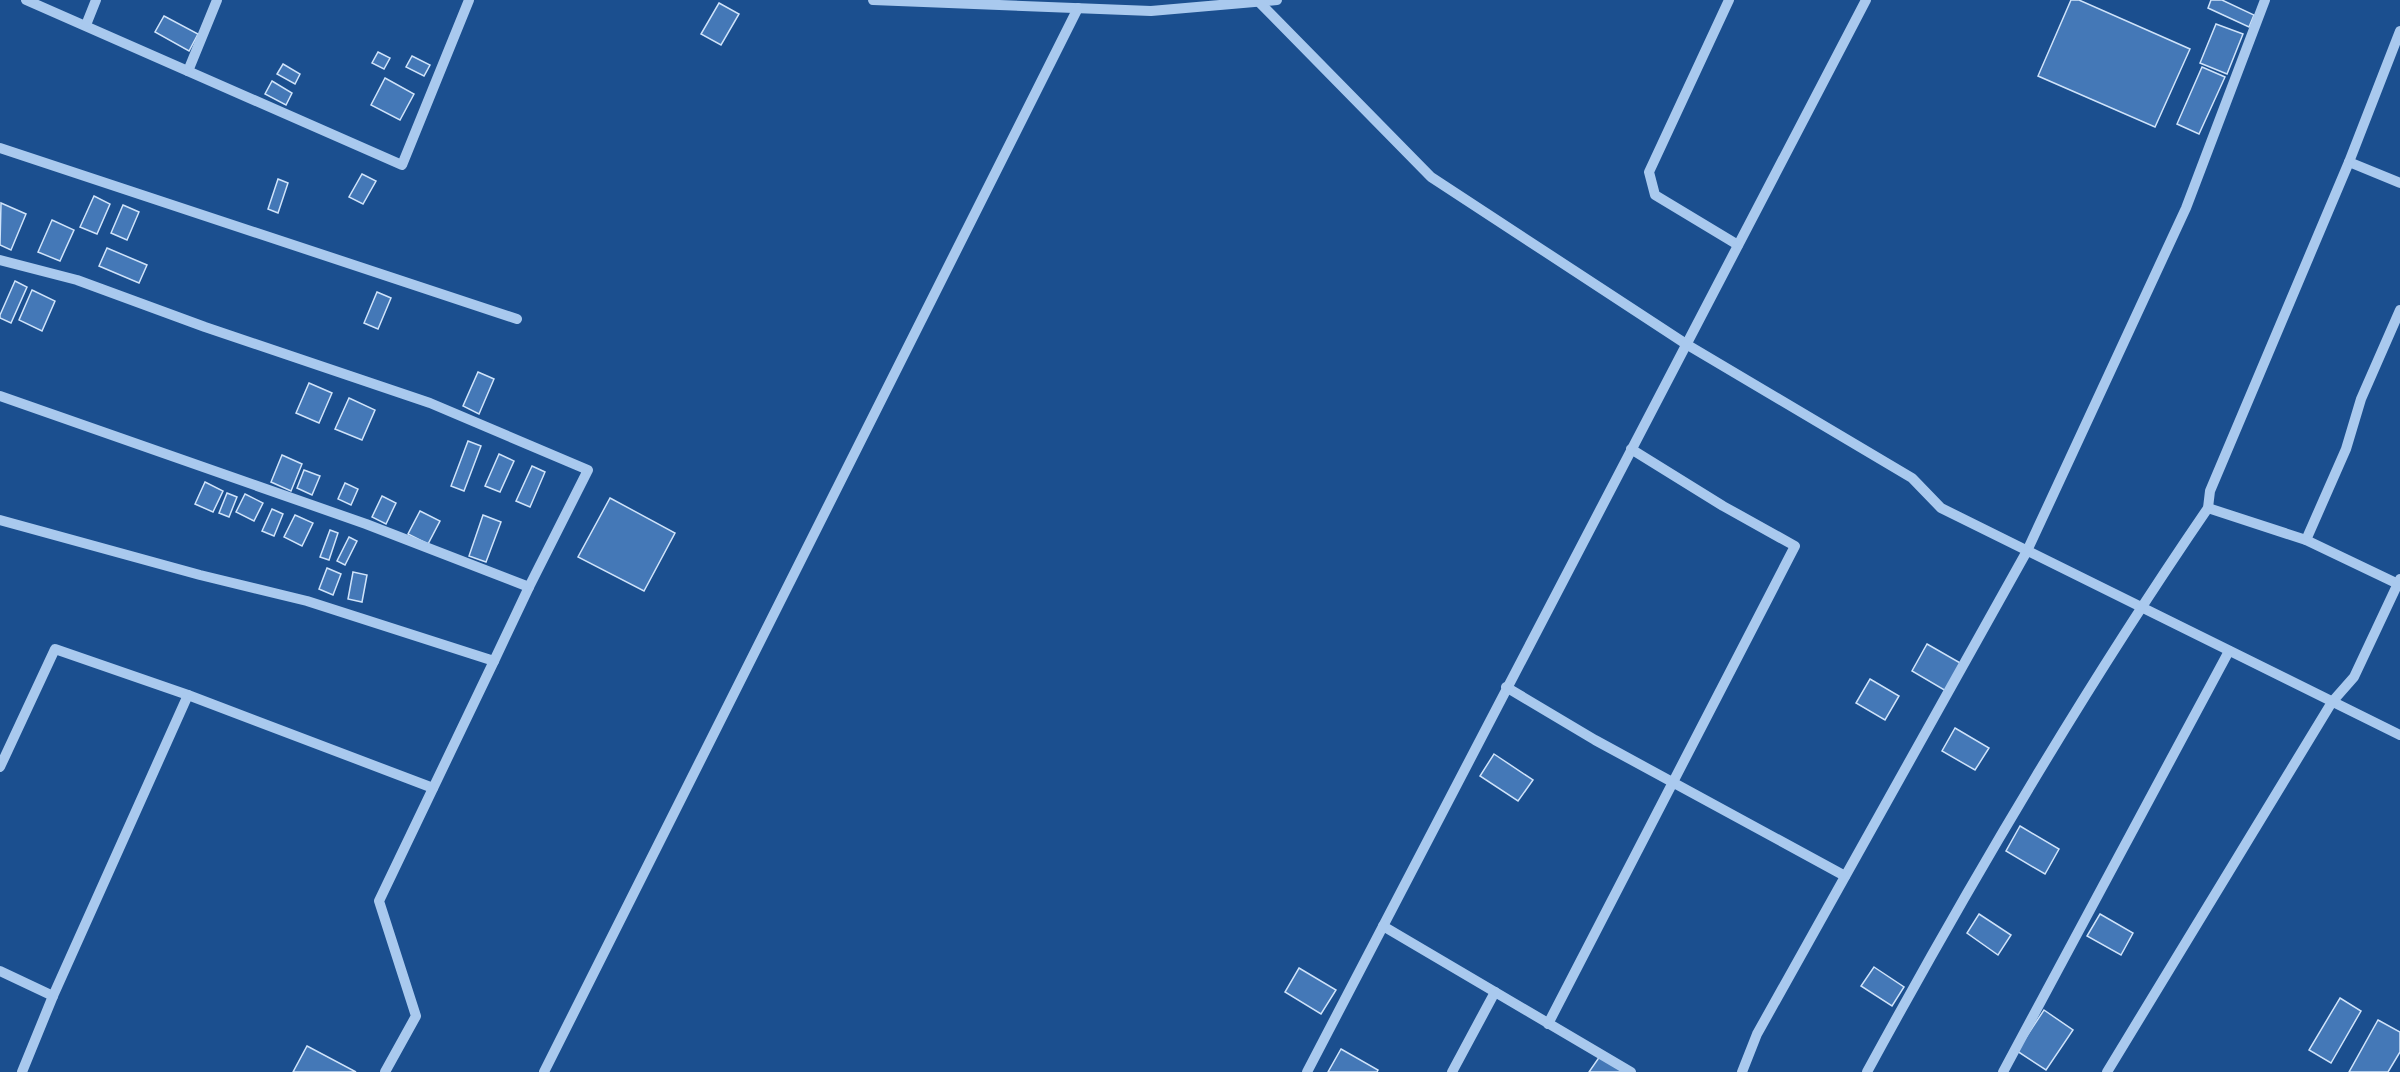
<svg xmlns="http://www.w3.org/2000/svg" width="2400" height="1072" font-family="'Noto Sans',sans-serif">
	<rect width="100%" height="100%" fill="#1b4f8f"/>
	<g fill="#4478b7" stroke="#cfe3fa" stroke-width="1.5">
		<polygon points="2071,0 2079,0 2190,49 2155,127 2038,76"/>
		<polygon points="2211,0 2222,0 2254,15 2249,27 2208,8"/>
		<polygon points="719,3 739,14 721,45 701,34"/>
		<polygon points="164,16 198,34 189,51 155,32"/>
		<polygon points="2216,24 2243,34 2227,74 2200,63"/>
		<polygon points="378,52 390,58 384,69 372,63"/>
		<polygon points="412,56 430,65 424,76 406,67"/>
		<polygon points="283,64 300,74 295,84 277,74"/>
		<polygon points="2202,67 2225,77 2199,134 2177,124"/>
		<polygon points="385,78 414,94 400,120 371,105"/>
		<polygon points="272,81 292,93 286,105 265,94"/>
		<polygon points="362,174 376,181 363,204 349,197"/>
		<polygon points="278,179 288,183 278,213 268,209"/>
		<polygon points="94,196 110,204 97,234 80,227"/>
		<polygon points="1,203 26,214 11,250 0,245"/>
		<polygon points="123,205 139,212 127,240 111,233"/>
		<polygon points="52,220 74,230 60,261 38,252"/>
		<polygon points="107,248 147,265 139,283 99,266"/>
		<polygon points="15,281 27,287 11,323 0,318 0,315"/>
		<polygon points="32,290 55,301 42,331 19,320"/>
		<polygon points="377,292 391,298 378,329 364,323"/>
		<polygon points="478,372 494,379 479,414 463,406"/>
		<polygon points="309,383 332,393 319,423 296,413"/>
		<polygon points="349,398 375,410 362,440 335,429"/>
		<polygon points="468,441 481,446 464,491 451,486"/>
		<polygon points="499,454 514,461 500,492 485,486"/>
		<polygon points="282,455 302,464 291,491 271,482"/>
		<polygon points="532,466 545,472 530,507 516,501"/>
		<polygon points="304,470 320,476 312,495 297,488"/>
		<polygon points="205,482 223,491 213,512 195,504"/>
		<polygon points="345,483 358,489 351,505 338,499"/>
		<polygon points="227,493 237,497 229,517 219,513"/>
		<polygon points="245,494 263,503 254,521 236,512"/>
		<polygon points="382,496 396,503 386,524 372,517"/>
		<polygon points="610,498 675,533 644,591 578,557"/>
		<polygon points="272,509 283,514 274,536 262,531"/>
		<polygon points="420,511 440,521 428,544 408,534"/>
		<polygon points="295,515 313,523 302,546 284,537"/>
		<polygon points="483,515 501,522 486,562 469,556"/>
		<polygon points="330,530 338,533 329,560 320,557"/>
		<polygon points="349,537 357,541 345,565 337,561"/>
		<polygon points="327,568 341,574 333,595 319,589"/>
		<polygon points="353,572 367,575 362,602 348,599"/>
		<polygon points="1927,644 1962,664 1946,691 1912,671"/>
		<polygon points="1870,679 1899,696 1885,720 1856,703"/>
		<polygon points="1955,728 1989,748 1975,770 1942,751"/>
		<polygon points="1494,754 1533,780 1518,801 1480,776"/>
		<polygon points="2020,826 2059,849 2045,874 2006,851"/>
		<polygon points="1979,914 2011,935 1998,955 1967,933"/>
		<polygon points="2100,914 2133,933 2121,955 2087,936"/>
		<polygon points="1874,967 1904,987 1892,1006 1861,986"/>
		<polygon points="1299,968 1336,990 1321,1014 1285,992"/>
		<polygon points="2340,998 2361,1011 2331,1063 2309,1050"/>
		<polygon points="2044,1010 2073,1030 2046,1070 2017,1051"/>
		<polygon points="2378,1020 2400,1032 2400,1052 2388,1072 2349,1072"/>
		<polygon points="307,1046 356,1072 293,1072"/>
		<polygon points="1341,1049 1378,1070 1377,1072 1328,1072"/>
		<polygon points="1600,1056 1624,1072 1589,1072"/>
	</g>
	<g fill="none" stroke-linecap="round" stroke-linejoin="round">
		<g stroke="#a9c9ee" stroke-width="10">
			<polyline points="26,0 402,165 469,0"/>
			<polyline points="873,0 1151,11 1277,0"/>
			<polyline points="1260,0 1259,2 1431,177 1686,344 1912,478 1941,508 2400,735"/>
			<polyline points="1729,0 1649,172 1655,195 1738,245"/>
			<polyline points="86,25 96,0"/>
			<polyline points="188,71 217,0"/>
			<polyline points="0,148 517,319"/>
			<polyline points="2349,162 2400,183"/>
			<polyline points="0,260 77,280 205,327 430,403 588,470 529,587 366,524 0,396"/>
			<polyline points="2208,508 2306,540 2396,583"/>
			<polyline points="0,520 200,575 307,601 494,661 529,587"/>
			<polyline points="2306,540 2346,449 2361,399 2400,310"/>
			<polyline points="1506,687 1595,740 1845,876"/>
			<polyline points="0,767 55,649 188,695"/>
			<polyline points="1383,926 1631,1072"/>
			<polyline points="0,971 53,996"/>
			<polyline points="1548,1024 1795,546 1723,506 1631,449"/>
			<polyline points="22,1072 53,996 188,695 433,788"/>
			<polyline points="385,1072 416,1016 379,901 494,661"/>
			<polyline points="544,1072 1078,8"/>
			<polyline points="1307,1072 1866,0"/>
			<polyline points="1452,1072 1495,992"/>
			<polyline points="1742,1072 1757,1034 2027,551 2186,208 2265,0"/>
			<path d="M1867 1072C1972 879 2084 689 2208 508L2210 491 2349 162 2400 31"/>
			<polyline points="2003,1072 2229,651"/>
			<polyline points="2107,1072 2332,702 2354,677 2400,579"/>
		</g>
	</g>
</svg>
